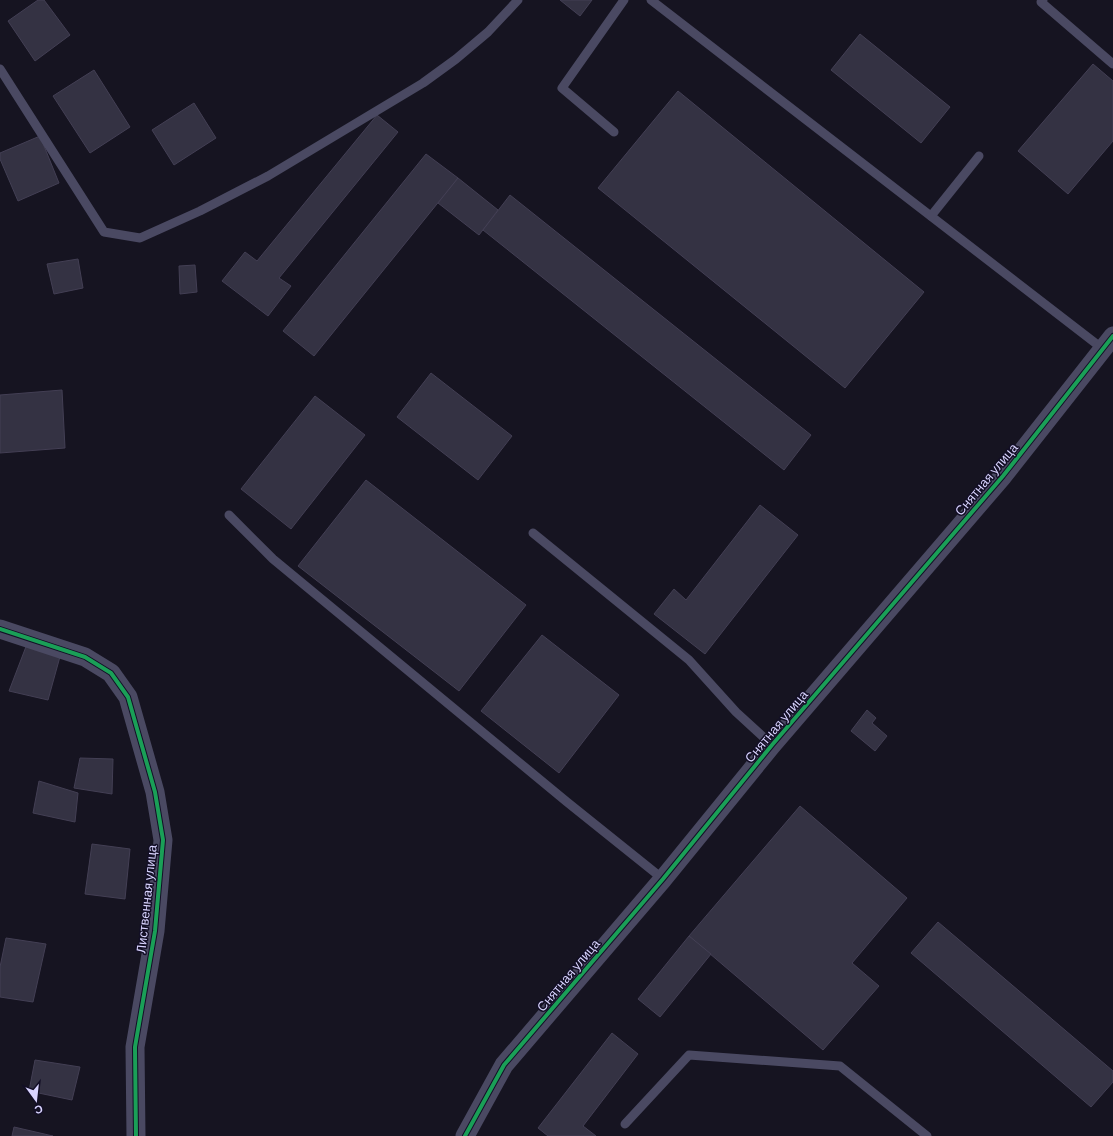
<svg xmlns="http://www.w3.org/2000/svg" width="1113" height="1136" font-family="Barlow,sans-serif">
	<rect width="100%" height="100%" fill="#161421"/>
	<g fill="#343243" stroke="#433f54">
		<polygon points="38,0 44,0 70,35 35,61 8,21"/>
		<polygon points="560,0 592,0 580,16"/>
		<polygon points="860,34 950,107 921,143 831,70"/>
		<polygon points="1093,64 1113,81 1113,141 1068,194 1018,151"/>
		<polygon points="94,70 130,127 90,153 53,96"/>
		<polygon points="678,91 924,292 845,388 598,188"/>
		<polygon points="194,103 216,138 174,165 152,130"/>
		<polygon points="377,115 398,132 279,278 291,286 268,316 222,281 245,252 257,261"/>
		<polygon points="40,136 59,183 18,201 0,159 0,153"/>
		<polygon points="426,154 458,178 314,356 283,331"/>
		<polygon points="458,178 498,210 479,235 438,203"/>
		<polygon points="510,195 811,435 784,470 483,230"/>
		<polygon points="78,259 83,288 54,294 47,264"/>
		<polygon points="195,265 197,292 180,294 179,266"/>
		<polygon points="431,373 512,436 478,480 397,417"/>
		<polygon points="62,390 65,448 0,453 0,395"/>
		<polygon points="315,396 365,435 291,529 241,489"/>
		<polygon points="366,480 526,605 459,691 298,566"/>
		<polygon points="760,505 798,535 705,654 654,614 674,589 686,600"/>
		<polygon points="542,635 619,695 559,773 481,711"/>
		<polygon points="27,644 61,653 48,700 9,691"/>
		<polygon points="867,710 876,718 872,723 887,736 875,751 851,731"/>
		<polygon points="80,758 113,759 112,794 74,788"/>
		<polygon points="39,781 78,793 75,822 33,813"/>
		<polygon points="800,806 907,898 852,963 879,986 823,1050 689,936"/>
		<polygon points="92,844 130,849 125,899 85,894"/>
		<polygon points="938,922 1113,1071 1113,1082 1091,1107 911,953"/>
		<polygon points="689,936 711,954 660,1017 638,999"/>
		<polygon points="6,938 46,944 33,1002 0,997 0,967"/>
		<polygon points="612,1033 638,1054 583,1126 596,1136 548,1136 538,1128"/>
		<polygon points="35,1060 80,1067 72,1100 29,1091"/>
		<polygon points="14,1127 53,1136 12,1136"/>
	</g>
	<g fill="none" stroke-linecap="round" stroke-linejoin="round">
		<g stroke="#4a4962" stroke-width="9">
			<polyline points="651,0 1103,349"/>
			<polyline points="1043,0 1041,2 1113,64"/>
			<polyline points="0,69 104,232 140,238 200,211 268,176 423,83 456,59 488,32 518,0"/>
			<polyline points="614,132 562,88 624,0"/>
			<polyline points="931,216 979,156"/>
			<polyline points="229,515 273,559 567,802 663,879"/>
			<polyline points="533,533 689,660 736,712 772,745"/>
			<polyline points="625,1124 689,1055 840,1066 927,1136"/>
		</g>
		<g stroke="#4a4962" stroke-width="19">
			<polyline points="0,629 85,657 111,673 128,697 155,792 163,840 155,931 135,1047 136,1136"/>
			<polyline points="465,1136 504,1065 663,879 772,745 1003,476 1113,336"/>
		</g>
		<g stroke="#130f26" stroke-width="6">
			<g id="cycleway">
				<polyline points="0,629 85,657 111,673 128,697 155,792 163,840 155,931 135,1047 136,1136"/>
				<polyline points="465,1136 504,1065 663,879 772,745 1003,476 1113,336"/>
			</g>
		</g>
		<use href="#cycleway" stroke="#1a9f57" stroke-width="4"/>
	</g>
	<g text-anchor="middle" stroke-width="3" stroke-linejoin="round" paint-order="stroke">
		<g font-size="13" fill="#d9d4ff" stroke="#130f26">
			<text transform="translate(986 479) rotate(-50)" y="5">Снятная улица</text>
			<text transform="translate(776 726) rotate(-50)" y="5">Снятная улица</text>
			<text transform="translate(146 899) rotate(-84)" y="5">Лиственная улица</text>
			<text transform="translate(568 975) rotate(-50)" y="5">Снятная улица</text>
		</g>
	</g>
	<g transform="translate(36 1100) rotate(165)" stroke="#130f26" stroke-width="3" paint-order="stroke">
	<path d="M0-3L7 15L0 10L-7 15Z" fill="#d9d4ff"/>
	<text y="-6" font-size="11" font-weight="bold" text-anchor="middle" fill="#d9d4ff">С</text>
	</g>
</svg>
